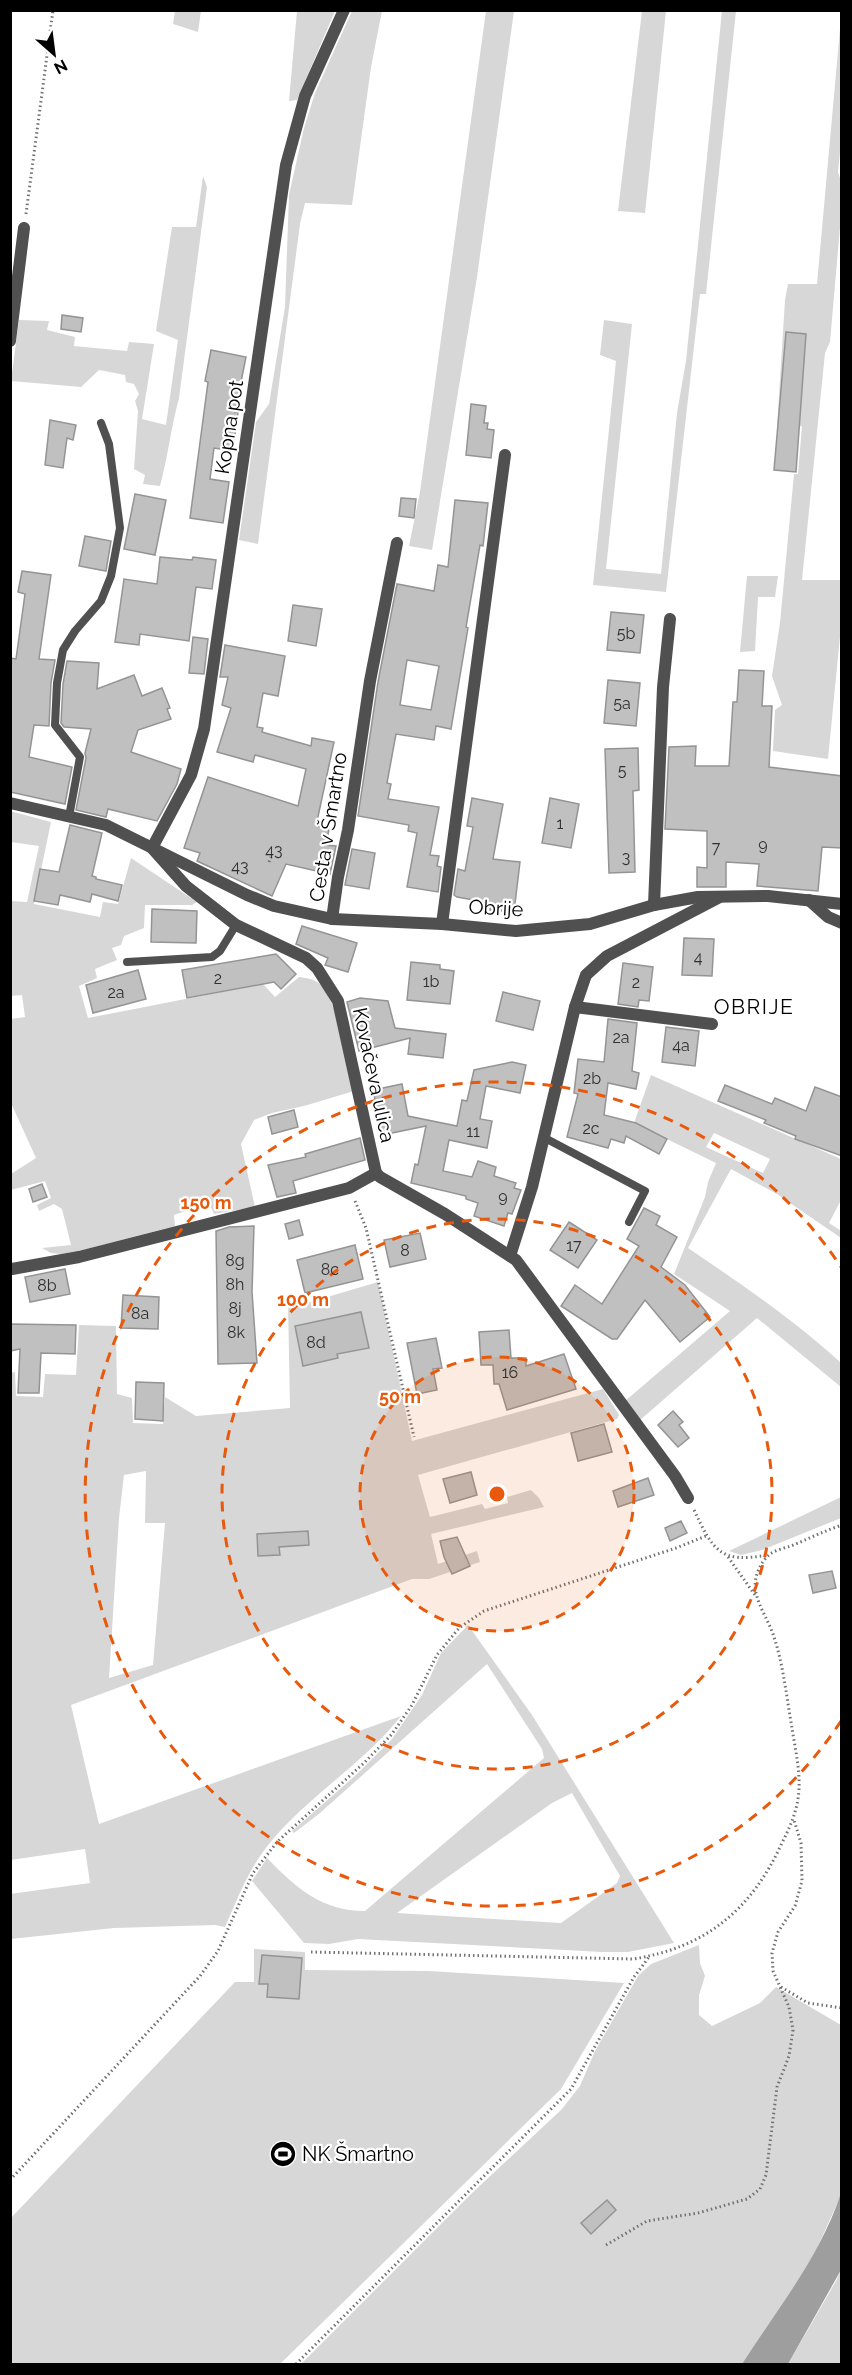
<svg xmlns="http://www.w3.org/2000/svg" width="852" height="2375" font-family="Raleway,sans-serif">
	<rect width="100%" height="100%" fill="#fff"/>
	<g fill="#d7d7d7" fill-rule="evenodd">
		<polygon points="175,11 201,11 198,32 173,24"/>
		<polygon points="297,11 335,11 297,100 289,101"/>
		<polygon points="352,11 382,11 371,67 352,205 305,203 300,224 258,544 239,540 256,422 269,404 285,307 289,195 304,128 315,93"/>
		<polygon points="486,11 514,11 477,277 432,550 409,546 420,492"/>
		<polygon points="642,11 666,11 645,213 618,211"/>
		<polygon points="722,11 736,11 706,294 700,294 666,592 593,585 616,361 600,355 604,320 632,324 606,569 661,574 677,413 686,361"/>
		<polygon points="841,18 842,131 838,172 841,181 841,216 830,342 825,353 802,580 841,580 841,626 828,759 773,751 775,710 782,705 772,676 780,623 794,474 798,474 802,426 777,427 785,300 788,284 817,284"/>
		<path d="M203 176 207 187 179 398C171 427 168 457 160 486L143 484 145 475 134 469 138 411 135 401 139 394 134 384 126 382 125 375 99 370 81 387 11 381 19 320 49 321 47 330 75 337 74 346 127 351 129 342 154 344 142 419 166 425 178 340 156 331 172 227H196Z"/>
		<polygon points="747,576 778,576 775,597 758,597 755,651 740,652"/>
		<path d="M10 811 51 822 34 904 100 917 103 902 118 904 131 858 197 902 192 905H145L144 928 124 936 121 945 112 948 117 960 95 969 97 978 79 986 88 1018 263 984 275 997 299 977C305 978 311 978 317 982 338 995 348 1066 354 1091L304 1106 272 1113 254 1120 241 1144 255 1207 214 1214 209 1203 174 1215 175 1226 83 1250 61 1254 51 1253 42 1248 71 1245 62 1209 54 1204 39 1211 37 1205 51 1198 45 1181 11 1190V1174L36 1158 11 1103V1019L25 1017 22 995 11 996V901L27 902 39 846 11 842Z"/>
		<path d="M651 1075 841 1159V1200L829 1223 841 1231V1238L777 1194 731 1169 688 1248C741 1284 793 1319 841 1363V1387L757 1318 639 1421 624 1402 730 1311 674 1274 705 1197 708 1182 716 1163 634 1123ZM714 1133 770 1159 763 1173 706 1147Z"/>
		<path d="M378 1282 412 1441 603 1389 619 1415 617 1419 418 1475 430 1517 482 1504 485 1509 508 1503 507 1497 531 1490 539 1498 544 1507 431 1534 438 1564 477 1551 480 1562 429 1579H412L71 1705 99 1824 401 1716C362 1766 304 1798 265 1849 247 1873 237 1900 225 1927L215 1925 114 1928 11 1939 10 1894 90 1883 85 1849 11 1860V1373L15 1372 16 1396 43 1397 45 1374 76 1375 79 1325 116 1326 117 1394 132 1398 133 1423 163 1424 165 1397 196 1416 290 1408 288 1303H307ZM146 1471 145 1523H165L153 1665 109 1678 119 1518 124 1475Z"/>
		<polygon points="841,1497 841,1518 762,1550 741,1555 729,1551"/>
		<path d="M468 1625 532 1715 674 1943 628 1952H602L358 1939 329 1944 304 1943 252 1881 267 1858C296 1888 322 1911 365 1911L544 1758 542 1749 487 1664 320 1813 294 1833 292 1831 356 1775 392 1739 422 1695 441 1653ZM572 1793 620 1876 617 1883 561 1923 397 1913 552 1803Z"/>
		<polygon points="699,1945 700,1963 705,1976 699,1995 699,2015 712,2026 760,2003 776,1987 841,2025 841,2195 814,2255 794,2289 742,2364 301,2364 472,2193 561,2110 580,2086 595,2051 638,1976 651,1964"/>
		<polygon points="254,1949 305,1952 305,1970 429,1971 624,1983 561,2089 280,2364 11,2364 10,2219 235,1982 254,1982"/>
		<polygon points="841,2270 841,2364 788,2364 836,2281"/>
	</g>
	<path fill="#9e9e9e" d="M841 2193V2270L788 2364H742C778 2308 820 2257 841 2193Z"/>
	<g fill="#c0c0c0" stroke="#949494" stroke-width="1.5" fill-rule="evenodd">
		<polygon points="62,315 83,318 81,332 61,329"/>
		<polygon points="786,332 806,334 796,472 774,470"/>
		<polygon points="211,350 246,357 235,412 238,412 233,451 214,448 210,479 229,482 223,523 190,518 208,382 205,381"/>
		<polygon points="471,404 486,406 484,423 488,423 487,429 494,430 491,458 466,455"/>
		<polygon points="50,420 76,425 73,440 67,438 63,468 45,465"/>
		<polygon points="135,494 166,500 155,555 124,549"/>
		<polygon points="401,498 416,499 414,518 399,516"/>
		<path d="M455 500 488 503 483 546 480 545 466 627 468 628 451 729 436 726 434 740 396 734 387 783 391 784 388 799 439 807 430 855 439 856 437 866 441 867 438 892 407 887 417 833 408 831 409 825 358 816 378 682 397 584 434 591 438 565 448 567ZM407 660 439 666 431 710 400 705Z"/>
		<polygon points="85,536 111,541 106,571 79,566"/>
		<polygon points="160,557 192,560 193,557 216,560 212,589 196,587 189,641 140,634 139,645 115,642 124,579 157,584"/>
		<polygon points="22,571 51,575 39,659 55,660 51,683 49,726 34,725 29,757 72,767 65,804 10,792 10,658 16,659 25,594 18,592"/>
		<polygon points="293,605 322,609 316,646 288,641"/>
		<polygon points="611,612 644,615 640,653 607,650"/>
		<polygon points="193,637 208,639 204,674 189,673"/>
		<polygon points="225,645 285,656 278,696 263,693 257,727 263,728 262,732 311,746 312,738 334,742 316,826 329,829 326,845 336,846 330,874 286,864 272,896 197,861 200,853 184,848 208,777 298,806 306,769 255,755 253,762 217,752 231,708 222,705 228,677 220,677"/>
		<polygon points="67,661 99,663 97,689 134,675 142,696 162,688 170,708 167,709 171,719 138,730 131,752 181,769 177,784 157,821 108,809 106,817 76,810 86,758 85,753 91,729 64,727 61,723 63,684"/>
		<polygon points="739,670 764,671 762,706 772,706 769,767 842,776 842,848 822,847 818,891 757,886 759,864 726,862 726,887 697,887 697,867 707,868 707,831 665,829 669,747 696,746 695,766 729,766 733,702 737,702"/>
		<polygon points="608,680 640,683 636,726 604,723"/>
		<polygon points="638,748 639,790 633,791 635,872 609,873 605,749"/>
		<polygon points="472,798 503,804 493,859 520,862 514,912 490,910 491,903 457,897 454,895 458,869 465,871 473,827 467,826"/>
		<polygon points="550,798 579,804 571,848 542,843"/>
		<polygon points="70,825 102,833 92,876 96,877 96,879 122,885 118,901 92,894 90,902 60,895 58,905 34,901 40,869 59,872"/>
		<polygon points="352,849 375,853 369,889 345,885"/>
		<polygon points="152,909 197,911 196,943 151,942"/>
		<polygon points="302,926 357,943 348,972 325,965 328,958 296,944"/>
		<polygon points="684,938 714,939 712,976 682,975"/>
		<polygon points="276,954 296,974 281,989 274,982 187,998 182,970"/>
		<polygon points="411,962 440,965 440,969 454,971 450,1004 407,1000"/>
		<polygon points="623,963 653,967 649,1001 639,1000 638,1007 618,1004"/>
		<polygon points="138,970 146,999 93,1013 86,985"/>
		<polygon points="503,992 540,1001 533,1030 496,1021"/>
		<polygon points="360,998 388,1001 395,1028 446,1034 443,1058 408,1054 410,1038 359,1051 347,1002"/>
		<polygon points="608,1019 637,1023 632,1071 639,1073 636,1089 608,1083 604,1115 636,1123 667,1139 659,1154 626,1136 624,1143 611,1139 608,1148 567,1137 578,1094 574,1093 578,1059 604,1062"/>
		<polygon points="666,1027 699,1031 695,1066 662,1062"/>
		<polygon points="512,1062 526,1065 520,1093 486,1086 480,1119 492,1121 487,1148 449,1140 443,1171 472,1177 478,1161 496,1167 494,1176 516,1183 514,1188 521,1190 512,1214 508,1213 504,1226 474,1216 478,1203 466,1199 466,1196 411,1183 415,1164 418,1165 426,1126 382,1135 373,1090 402,1084 408,1116 457,1126 462,1100 467,1101 474,1070"/>
		<polygon points="725,1085 772,1104 775,1098 806,1111 815,1087 842,1097 842,1156 795,1139 796,1136 764,1123 766,1120 718,1101"/>
		<polygon points="294,1110 298,1127 272,1134 268,1117"/>
		<polygon points="360,1138 365,1160 293,1181 296,1193 277,1197 268,1165 306,1157 305,1154"/>
		<polygon points="42,1184 47,1197 33,1202 29,1189"/>
		<polygon points="644,1208 660,1216 656,1225 677,1237 661,1267 685,1285 710,1317 680,1342 645,1300 617,1339 612,1339 561,1306 575,1285 602,1304 639,1246 627,1239"/>
		<polygon points="299,1220 303,1235 289,1239 285,1224"/>
		<polygon points="569,1222 597,1240 578,1268 550,1250"/>
		<polygon points="254,1226 252,1292 257,1363 218,1364 216,1231 229,1227"/>
		<polygon points="420,1233 426,1259 390,1267 384,1240"/>
		<polygon points="355,1245 363,1279 305,1293 297,1260"/>
		<polygon points="65,1269 70,1294 30,1302 25,1277"/>
		<polygon points="123,1295 159,1297 158,1329 121,1328"/>
		<polygon points="361,1312 369,1348 337,1354 338,1358 303,1366 295,1326"/>
		<polygon points="10,1324 76,1325 75,1354 41,1353 39,1393 18,1393 20,1349 10,1351"/>
		<polygon points="509,1330 511,1358 526,1358 526,1366 564,1354 576,1389 507,1410 499,1384 494,1384 493,1365 481,1365 479,1332"/>
		<polygon points="436,1338 442,1368 433,1369 437,1390 417,1394 407,1343"/>
		<polygon points="136,1382 164,1383 163,1421 135,1419"/>
		<polygon points="673,1411 683,1422 679,1425 689,1438 678,1447 658,1425"/>
		<polygon points="604,1424 612,1452 578,1461 571,1433"/>
		<polygon points="471,1472 477,1495 450,1503 443,1479"/>
		<polygon points="648,1478 654,1495 618,1507 613,1491"/>
		<polygon points="681,1521 687,1533 670,1541 665,1528"/>
		<polygon points="308,1531 309,1545 279,1547 280,1555 258,1556 257,1534"/>
		<polygon points="457,1537 470,1566 452,1574 444,1557 440,1541"/>
		<polygon points="832,1571 836,1588 813,1593 809,1575"/>
		<polygon points="262,1955 302,1958 299,1999 267,1997 268,1984 259,1984"/>
		<polygon points="607,2200 616,2210 591,2234 581,2223"/>
	</g>
	<g fill="none" stroke-linecap="round" stroke-linejoin="round">
		<g stroke="#727272" stroke-width="3" stroke-dasharray="1.5 3" stroke-linecap="butt">
			<polyline points="26,214 53,10"/>
			<polyline points="269,862 271,857"/>
			<polyline points="355,1201 366,1228 414,1437"/>
			<path d="M694 1510C713 1550 720 1564 767 1555"/>
			<polyline points="728,1557 755,1595"/>
			<path d="M311 1952 633 1959C705 1948 751 1910 781 1845 790 1827 798 1810 799 1789 800 1767 794 1743 791 1722 786 1693 783 1664 774 1637 767 1614 747 1594 759 1569 761 1564 766 1557 770 1554 776 1550 784 1548 791 1546 808 1539 824 1531 842 1525"/>
			<polyline points="781,1987 808,2003 842,2008"/>
			<polyline points="10,2180 200,1976 218,1951 253,1873 277,1842 364,1763 392,1734 412,1705 437,1655 459,1628 484,1611 676,1548 706,1536"/>
			<polyline points="606,2245 647,2221 698,2213 747,2199 760,2189 766,2175 777,2087 789,2056 793,2030 789,2007 773,1971 772,1953 778,1932 795,1906 802,1881 801,1843 794,1820"/>
			<polyline points="296,2364 571,2089 634,1977 649,1957"/>
		</g>
		<g stroke="#505050" stroke-width="8">
			<polyline points="69,817 80,757 55,725 57,683 63,650 75,631 101,601 111,576 120,528 109,444 101,423"/>
			<polyline points="127,962 212,957 220,951 236,925"/>
			<polyline points="543,1137 645,1191 629,1222"/>
		</g>
		<g stroke="#505050" stroke-width="12">
			<polyline points="344,10 305,96 286,165 204,729 191,775 152,848 186,886 236,925 306,958 317,968 338,1001 376,1173 380,1177 445,1214 516,1260 675,1476 688,1498"/>
			<polyline points="10,341 24,228"/>
			<polyline points="10,803 106,825 247,895 274,906 332,919 442,924 516,931 590,924 654,905 698,897 768,896 842,904"/>
			<polyline points="809,900 828,917 842,923"/>
			<polyline points="654,905 663,687 670,619"/>
			<polyline points="332,919 338,877 348,830 370,681 397,543"/>
			<polyline points="442,924 505,455"/>
			<polyline points="575,1007 712,1024"/>
			<polyline points="510,1256 532,1187 575,1007 586,975 607,956 718,898"/>
			<polyline points="12,1269 79,1257 349,1188 376,1173"/>
		</g>
	</g>
	<circle cx="497" cy="1494" r="137" fill="#e8590c" fill-opacity=".12"/>
	<g fill="none" stroke="#e8590c" stroke-width="3" stroke-dasharray="10 8">
		<circle cx="497" cy="1494" r="137"/>
		<circle cx="497" cy="1494" r="275"/>
		<path d="M841 1721A412 412 0 1 1 841 1267"/>
	</g>
	<defs>
		<g id="stadium-disc" transform="scale(1.35)"><circle r="9.5" fill="#000" stroke="#fff"/><path d="M0-5a6.5 5 0 1 0 0 10a6.5 5 0 1 0 0-10ZM-3.5-1.8h7v3.6h-7Z" fill="#fff"/></g>
	</defs>
	<g fill-rule="evenodd">
		<use href="#stadium-disc" x="283" y="2154"/>
	</g>
	<g text-anchor="middle" stroke-width="4.5" stroke-linejoin="round" paint-order="stroke">
		<g font-size="16" fill="#303030">
			<text x="626" y="639">5b</text>
			<text x="622" y="709">5a</text>
			<text x="622" y="776">5</text>
			<text x="560" y="829">1</text>
			<text x="763" y="850">9</text>
			<text x="716" y="853">7</text>
			<text x="274" y="856">43</text>
			<text x="626" y="863">3</text>
			<text x="240" y="872">43</text>
			<text x="698" y="963">4</text>
			<text x="218" y="984">2</text>
			<text x="431" y="987">1b</text>
			<text x="636" y="988">2</text>
			<text x="116" y="998">2a</text>
			<text x="621" y="1043">2a</text>
			<text x="681" y="1051">4a</text>
			<text x="592" y="1084">2b</text>
			<text x="591" y="1134">2c</text>
			<text x="473" y="1137">11</text>
			<text x="503" y="1202">9</text>
			<text x="574" y="1251">17</text>
			<text x="405" y="1256">8</text>
			<text x="235" y="1266">8g</text>
			<text x="330" y="1275">8c</text>
			<text x="235" y="1290">8h</text>
			<text x="47" y="1291">8b</text>
			<text x="235" y="1314">8j</text>
			<text x="140" y="1319">8a</text>
			<text x="236" y="1338">8k</text>
			<text x="316" y="1348">8d</text>
			<text x="510" y="1378">16</text>
		</g>
		<g font-size="20" fill="#000" stroke="#fff">
			<text transform="translate(229 427) rotate(-81)" y="7">Kopna pot</text>
			<text transform="translate(328 827) rotate(-81)" y="7">Cesta v Šmartno</text>
			<text transform="translate(496 908) rotate(3)" y="7">Obrije</text>
			<text transform="translate(374 1075) rotate(78)" y="7">Kovačeva ulica</text>
		</g>
		<g font-size="20" fill="#000" stroke="#fff" text-anchor="start">
			<text x="302" y="2161">NK Šmartno</text>
		</g>
		<g font-size="21" letter-spacing="1.5" fill="#000" stroke="#fff">
			<text x="754" y="1014">OBRIJE</text>
		</g>
	</g>
	<circle cx="497" cy="1494" r="9" fill="#e8590c" stroke="#fff" stroke-width="3"/>
	<g font-size="18" text-anchor="middle" font-weight="bold" fill="#e8590c" stroke="#fff" stroke-width="4.5" stroke-linejoin="round" paint-order="stroke">
		<text x="206" y="1209">150 m</text>
		<text x="303" y="1306">100 m</text>
		<text x="400" y="1403">50 m</text>
	</g>
	<rect width="852" height="2375" fill="none" stroke="#000000" stroke-width="24"/>
	<g transform="translate(54 54) rotate(152)" stroke="#ffffff" stroke-width="4.5" paint-order="stroke">
	<path d="M0-4.5L10 22L0 15L-10 22Z" fill="#000000"/>
	<text y="-9" font-size="16" font-weight="bold" text-anchor="middle" fill="#000000">N</text>
	</g>
</svg>
